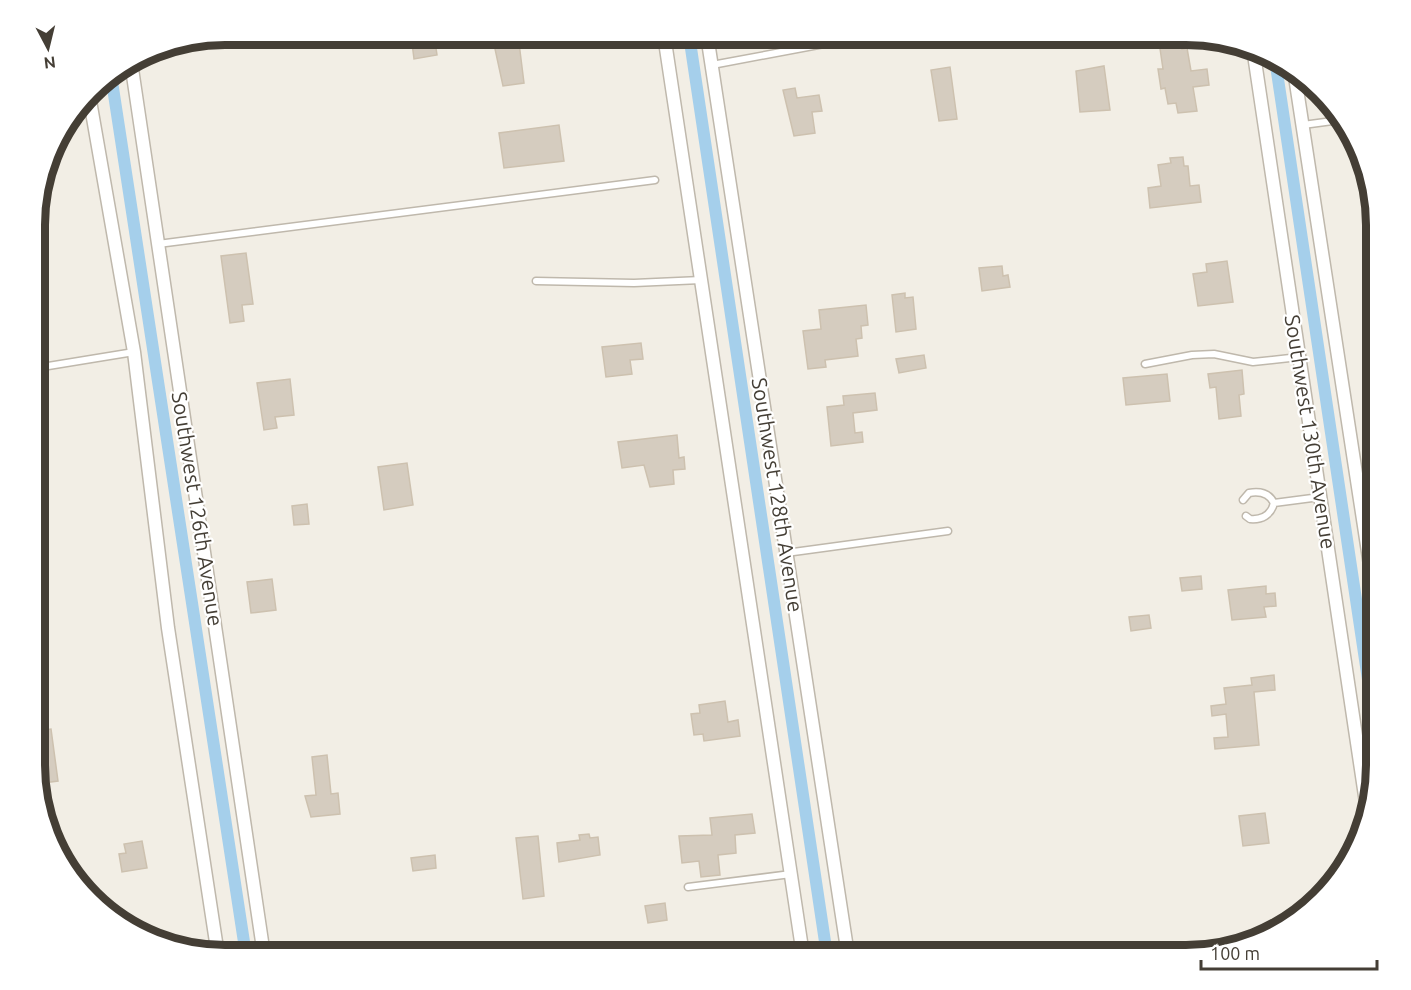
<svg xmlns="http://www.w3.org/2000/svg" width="1411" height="990" font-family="Ubuntu,sans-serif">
	<rect width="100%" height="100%" fill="#f2eee5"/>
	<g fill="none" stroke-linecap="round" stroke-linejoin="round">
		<g stroke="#a5cfeb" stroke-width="12">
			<polyline points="689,35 827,955"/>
			<polyline points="1275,59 1376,733"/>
			<polyline points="111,75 246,955"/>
		</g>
	</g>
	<g fill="#d5ccbf" stroke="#cdc1af" stroke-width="1.5">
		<polygon points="411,35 434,35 437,55 414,59"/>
		<polygon points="492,35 518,35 524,83 503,86"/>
		<polygon points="1158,35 1180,35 1182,49 1187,48 1191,71 1207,69 1209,85 1193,87 1197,111 1178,113 1176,103 1168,104 1165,88 1161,89 1158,69 1163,69"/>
		<polygon points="1104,66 1110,110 1080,112 1076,71"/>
		<polygon points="950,67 957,119 939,121 931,70"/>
		<polygon points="795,88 797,98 819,95 822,111 812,112 815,133 794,136 783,90"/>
		<polygon points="559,125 564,161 504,168 499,133"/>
		<polygon points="1183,157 1184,166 1188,166 1190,186 1199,185 1201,202 1150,208 1148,188 1161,186 1158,165 1171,163 1170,158"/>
		<polygon points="246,253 253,304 242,305 244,321 230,323 221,256"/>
		<polygon points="1227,261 1233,302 1198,306 1193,274 1207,272 1206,264"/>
		<polygon points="1002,266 1003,276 1008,275 1010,287 982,291 979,268"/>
		<polygon points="905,293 905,298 913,297 916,329 896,332 892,295"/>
		<polygon points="36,294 43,294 45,321 36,321"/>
		<polygon points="866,305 868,325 861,326 862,338 856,339 858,356 825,360 826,367 808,369 803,331 821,329 819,310"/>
		<polygon points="641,343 643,359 630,360 632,374 606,377 602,347"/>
		<polygon points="924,355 926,368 899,373 896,359"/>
		<polygon points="1242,370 1244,394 1239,395 1241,416 1219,419 1216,387 1210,388 1208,374"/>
		<polygon points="1167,374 1170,401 1126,405 1123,378"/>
		<polygon points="290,379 294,415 275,417 277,428 264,430 257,383"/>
		<polygon points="875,393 877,410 853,413 855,433 862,432 863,442 831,446 827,407 844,405 843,396"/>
		<polygon points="677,435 679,458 684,457 685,469 673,470 674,484 650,487 644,465 622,468 618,442"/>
		<polygon points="407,463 413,505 384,510 378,467"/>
		<polygon points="307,504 309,524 294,525 292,506"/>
		<polygon points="1201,576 1202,589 1182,591 1180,578"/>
		<polygon points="272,579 276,610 251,613 247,582"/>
		<polygon points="1266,586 1266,594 1275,593 1276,606 1264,607 1266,617 1232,620 1228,590"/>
		<polygon points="1149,615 1151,628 1131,631 1129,617"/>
		<polygon points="1274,675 1275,690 1254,692 1259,745 1215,749 1214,738 1228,737 1226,714 1212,716 1211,706 1226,704 1224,688 1252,685 1251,678"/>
		<polygon points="725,701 728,722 738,720 740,736 704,741 703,734 694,735 691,714 700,713 699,705"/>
		<polygon points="51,729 58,781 36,784 36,731"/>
		<polygon points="327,755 331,794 338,793 340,814 311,817 305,796 316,795 312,757"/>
		<polygon points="1265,813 1269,843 1243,846 1239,816"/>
		<polygon points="752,814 755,833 735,835 736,853 718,855 720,875 701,877 699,861 682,863 679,836 712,835 710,818"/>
		<polygon points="589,834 590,838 598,837 600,855 559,862 557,843 580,840 579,835"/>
		<polygon points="538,836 544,896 523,899 516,838"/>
		<polygon points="142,841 147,868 122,872 119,854 126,853 124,844"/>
		<polygon points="435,855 436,868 413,871 411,858"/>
		<polygon points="665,903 667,920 648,923 645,906"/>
		<polygon points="955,942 956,955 927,955 926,946"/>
		<polygon points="363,945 364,955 351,955 350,947"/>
	</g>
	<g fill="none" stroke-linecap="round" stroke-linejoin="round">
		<g stroke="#bfb8ac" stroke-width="9">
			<g id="lane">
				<polyline points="712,65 861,37"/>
				<polyline points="1303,125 1340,120"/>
				<polyline points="158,244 655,180"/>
				<polyline points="536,281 634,283 701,280"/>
				<polyline points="1145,364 1192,355 1214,354 1253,362 1299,357"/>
				<polyline points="36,368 134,352"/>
				<path d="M1243 500 1249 493C1260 491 1269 493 1274 503"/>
				<path d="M1246 516 1250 519C1262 520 1271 515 1274 503L1320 497"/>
				<polyline points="786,553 948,531"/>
				<polyline points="688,887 791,874"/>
			</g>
		</g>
		<g stroke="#bfb8ac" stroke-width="15">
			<g id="street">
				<polyline points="664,35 803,955"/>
				<polyline points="707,35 848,955"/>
				<polyline points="1253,48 1368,816"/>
				<polyline points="131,62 264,955"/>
				<polyline points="1294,70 1376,604"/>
				<polyline points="89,95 134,352 168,628 218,955"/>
			</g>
		</g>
		<use href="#lane" stroke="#fff" stroke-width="6"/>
		<use href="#street" stroke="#fff" stroke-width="12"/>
	</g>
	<g text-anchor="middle" stroke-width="4.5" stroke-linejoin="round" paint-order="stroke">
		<g font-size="21" fill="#443e35" stroke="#fff">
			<text transform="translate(1310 432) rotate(81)" y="7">Southwest 130th Avenue</text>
			<text transform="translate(777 495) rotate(81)" y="7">Southwest 128th Avenue</text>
			<text transform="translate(197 509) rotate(81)" y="7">Southwest 126th Avenue</text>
		</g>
	</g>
	<path d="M0 0H1411V990H0ZM225 45H1186A180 180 0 0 1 1366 225V765A180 180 0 0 1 1186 945H225A180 180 0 0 1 45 765V225A180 180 0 0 1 225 45Z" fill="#fff" fill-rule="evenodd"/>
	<path fill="none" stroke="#443e35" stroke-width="8" d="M225 45H1186A180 180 0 0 1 1366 225V765A180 180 0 0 1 1186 945H225A180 180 0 0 1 45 765V225A180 180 0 0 1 225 45Z"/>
	<g transform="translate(48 48) rotate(173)" stroke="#ffffff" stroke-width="4.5" paint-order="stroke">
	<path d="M0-4.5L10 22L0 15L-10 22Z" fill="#443e35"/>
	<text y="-9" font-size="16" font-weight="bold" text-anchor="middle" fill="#443e35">N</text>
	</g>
	<path d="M1201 960v9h176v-9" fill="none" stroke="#443e35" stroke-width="3"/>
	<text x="1210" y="960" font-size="18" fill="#443e35" stroke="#ffffff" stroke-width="4.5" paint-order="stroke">100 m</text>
</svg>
